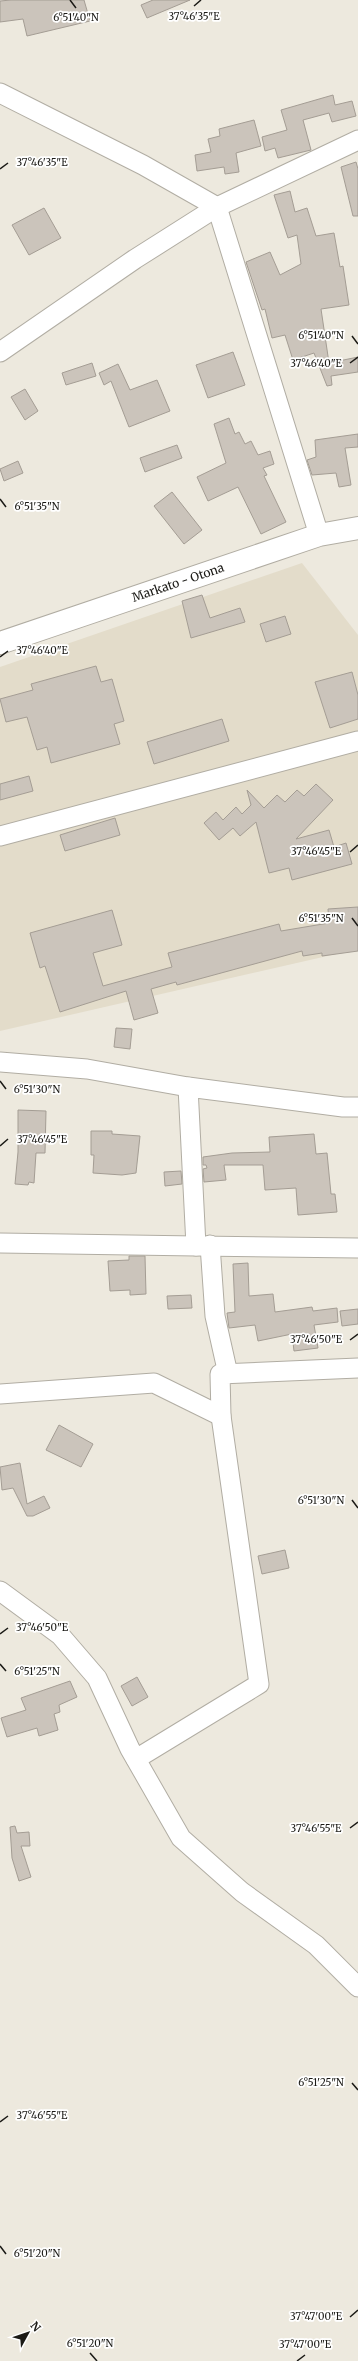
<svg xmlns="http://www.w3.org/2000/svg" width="358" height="2361" font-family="Merriweather,serif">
	<rect width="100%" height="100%" fill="#ede9de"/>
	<polygon fill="#e3dcca" points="302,563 358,635 358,949 0,1031 0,667"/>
	<g fill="#cbc4bb" stroke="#a49d94">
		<polygon points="11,0 84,0 90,21 27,36 23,19 0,22 0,1"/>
		<polygon points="153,0 190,0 147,18 141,5"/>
		<polygon points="333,95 335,105 352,101 356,116 332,122 329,113 303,120 311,150 278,158 275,148 265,151 262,137 287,130 281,110"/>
		<polygon points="254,120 261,146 236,153 239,172 225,174 224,167 197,171 195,155 211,152 208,139 220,136 219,129"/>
		<polygon points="356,162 358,169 358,216 353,216 341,167"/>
		<polygon points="290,191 295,212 307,208 316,236 334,233 340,267 343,266 349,305 321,309 329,363 358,357 358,372 331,376 332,385 327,386 314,353 293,360 285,335 272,338 265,309 262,310 246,262 270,252 280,275 301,264 297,235 288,238 274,195"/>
		<polygon points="44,208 61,238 29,255 12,225"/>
		<polygon points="233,352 245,385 208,398 196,365"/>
		<polygon points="92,363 96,376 66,385 62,373"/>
		<polygon points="118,364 130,390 157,380 170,411 129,427 111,381 104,385 99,373"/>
		<polygon points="25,389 38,411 25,420 11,397"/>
		<polygon points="229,418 235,434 239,432 245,444 251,441 258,455 270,451 274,464 263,468 267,475 264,476 286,522 261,534 238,487 208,501 197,477 226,463 214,424"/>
		<polygon points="358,434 358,447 345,448 351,485 339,487 336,473 312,475 307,460 316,457 315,440"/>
		<polygon points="177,445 182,458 145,472 140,458"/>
		<polygon points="18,461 23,473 4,481 0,469"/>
		<polygon points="172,492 202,530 184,544 154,506"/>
		<polygon points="202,595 210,618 240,608 245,622 191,638 182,601"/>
		<polygon points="285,616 291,634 266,642 260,624"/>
		<polygon points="96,666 101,682 112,679 124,721 114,724 120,744 51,763 47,747 37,750 27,717 6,722 0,699 33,690 31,684"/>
		<polygon points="352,672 358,695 358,719 330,728 315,682"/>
		<polygon points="222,719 229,741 154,764 147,742"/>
		<polygon points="29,776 33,791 0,800 0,784"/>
		<polygon points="316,784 333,800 296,839 329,830 334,847 346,843 352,864 292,880 289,868 269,873 256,822 240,836 233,828 219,840 204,823 216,812 223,820 236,807 242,814 251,805 247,790 264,808 277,795 285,802 297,790 304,796"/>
		<polygon points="115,818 120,835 65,851 60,835"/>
		<polygon points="358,907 358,951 322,956 322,953 303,956 302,951 177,985 176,982 151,989 158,1013 134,1020 126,991 60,1012 45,966 40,968 30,933 112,910 122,945 93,953 103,986 172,967 168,953 279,924 281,931 329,923 328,909"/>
		<polygon points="116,1028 132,1029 130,1049 114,1047"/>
		<polygon points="18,1110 46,1111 45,1153 36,1153 34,1183 29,1182 28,1185 15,1184 18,1152"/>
		<polygon points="91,1131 112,1131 112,1134 140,1136 136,1173 122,1175 93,1173 94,1155 91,1155"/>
		<polygon points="314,1134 316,1154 327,1153 331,1194 335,1194 337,1212 298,1215 296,1188 265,1190 263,1165 224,1165 226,1180 204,1182 203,1169 207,1168 206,1165 203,1165 203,1157 232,1153 270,1152 269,1137"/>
		<polygon points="181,1171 182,1184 165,1186 164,1172"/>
		<polygon points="129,1256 145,1256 146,1294 130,1295 130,1290 110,1291 108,1261 129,1260"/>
		<polygon points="248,1263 249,1296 273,1294 275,1312 312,1307 313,1311 337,1308 338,1322 314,1325 318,1348 294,1351 292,1334 258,1341 255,1325 229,1328 227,1313 235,1312 233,1264"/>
		<polygon points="191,1295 192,1308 168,1309 167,1296"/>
		<polygon points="358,1309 358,1324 342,1326 340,1311"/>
		<polygon points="59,1425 93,1444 81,1467 46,1450"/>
		<polygon points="20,1463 27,1504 44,1496 50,1508 33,1516 27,1516 13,1488 2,1490 0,1467"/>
		<polygon points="285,1550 289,1568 262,1574 258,1556"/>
		<polygon points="137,1677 148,1697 132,1706 121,1686"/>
		<polygon points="70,1681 77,1697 59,1705 60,1712 54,1714 58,1730 39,1736 37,1728 7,1737 1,1718 26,1710 21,1698"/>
		<polygon points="15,1826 17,1833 29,1832 30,1846 21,1846 31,1877 19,1881 12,1858 10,1827"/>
	</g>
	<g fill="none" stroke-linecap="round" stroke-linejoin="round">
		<g stroke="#b1ada3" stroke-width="21">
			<g id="minor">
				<polyline points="0,93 143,165 217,207 319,535"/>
				<polyline points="0,352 135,259 217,207 358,140"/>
				<polyline points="0,836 358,741"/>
				<polyline points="0,1062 87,1069 188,1087 343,1107 358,1107"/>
				<polyline points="188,1087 196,1246 358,1248"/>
				<polyline points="0,1243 196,1246"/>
				<polyline points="210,1245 215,1316 228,1374"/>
				<polyline points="0,1394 154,1383 221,1416"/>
				<polyline points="0,1591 60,1635 97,1678 130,1749 181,1838 242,1892 316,1945 358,1987"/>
				<polyline points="136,1759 259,1684 221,1416 220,1374 358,1368"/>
			</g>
		</g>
		<g stroke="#b1ada3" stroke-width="24">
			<g id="primary">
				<path id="s1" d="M0 643 319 535 358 528"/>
			</g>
		</g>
		<use href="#minor" stroke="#fff" stroke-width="19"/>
		<use href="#primary" stroke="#fff" stroke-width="22"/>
	</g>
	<path fill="none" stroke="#1b1a16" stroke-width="1.5" d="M70 0 76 8M194 6 201 0M0 169 8 163M352 336 358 344M350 363 358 357M0 499 6 507M0 657 8 651M350 852 358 845M352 918 358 926M0 1081 6 1089M0 1146 8 1139M350 1340 358 1334M352 1500 358 1508M0 1634 8 1628M0 1664 6 1671M350 1828 358 1822M352 2083 358 2090M0 2122 8 2116M0 2246 6 2254M350 2317 358 2310M90 2353 97 2361M297 2361 305 2355"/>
	<g text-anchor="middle" stroke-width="3.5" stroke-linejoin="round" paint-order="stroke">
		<g font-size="12" fill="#1b1a16" stroke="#fff">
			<text dy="4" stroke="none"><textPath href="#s1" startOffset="188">Markato - Otona</textPath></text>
		</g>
	</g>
	<g font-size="10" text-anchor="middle" fill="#1b1a16" stroke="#fff" stroke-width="3.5" stroke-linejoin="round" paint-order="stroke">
		<text x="194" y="20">37°46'35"E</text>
		<text x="76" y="21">6°51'40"N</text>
		<text x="42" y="166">37°46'35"E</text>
		<text x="321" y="339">6°51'40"N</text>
		<text x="316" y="367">37°46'40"E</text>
		<text x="37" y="510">6°51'35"N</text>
		<text x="42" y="654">37°46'40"E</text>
		<text x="316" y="855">37°46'45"E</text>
		<text x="321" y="922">6°51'35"N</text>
		<text x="37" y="1093">6°51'30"N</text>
		<text x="42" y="1143">37°46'45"E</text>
		<text x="316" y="1343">37°46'50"E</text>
		<text x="321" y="1504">6°51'30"N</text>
		<text x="42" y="1631">37°46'50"E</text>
		<text x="37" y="1675">6°51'25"N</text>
		<text x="316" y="1832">37°46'55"E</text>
		<text x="321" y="2086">6°51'25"N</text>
		<text x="42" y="2119">37°46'55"E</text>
		<text x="37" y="2257">6°51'20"N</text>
		<text x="316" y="2320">37°47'00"E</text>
		<text x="90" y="2347">6°51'20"N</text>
		<text x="305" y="2348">37°47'00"E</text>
	</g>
	<g transform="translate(28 2333) rotate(50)" stroke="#ffffff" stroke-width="3" paint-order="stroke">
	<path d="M0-3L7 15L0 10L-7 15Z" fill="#1b1a16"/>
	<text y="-6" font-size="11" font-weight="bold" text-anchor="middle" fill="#1b1a16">N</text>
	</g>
</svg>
